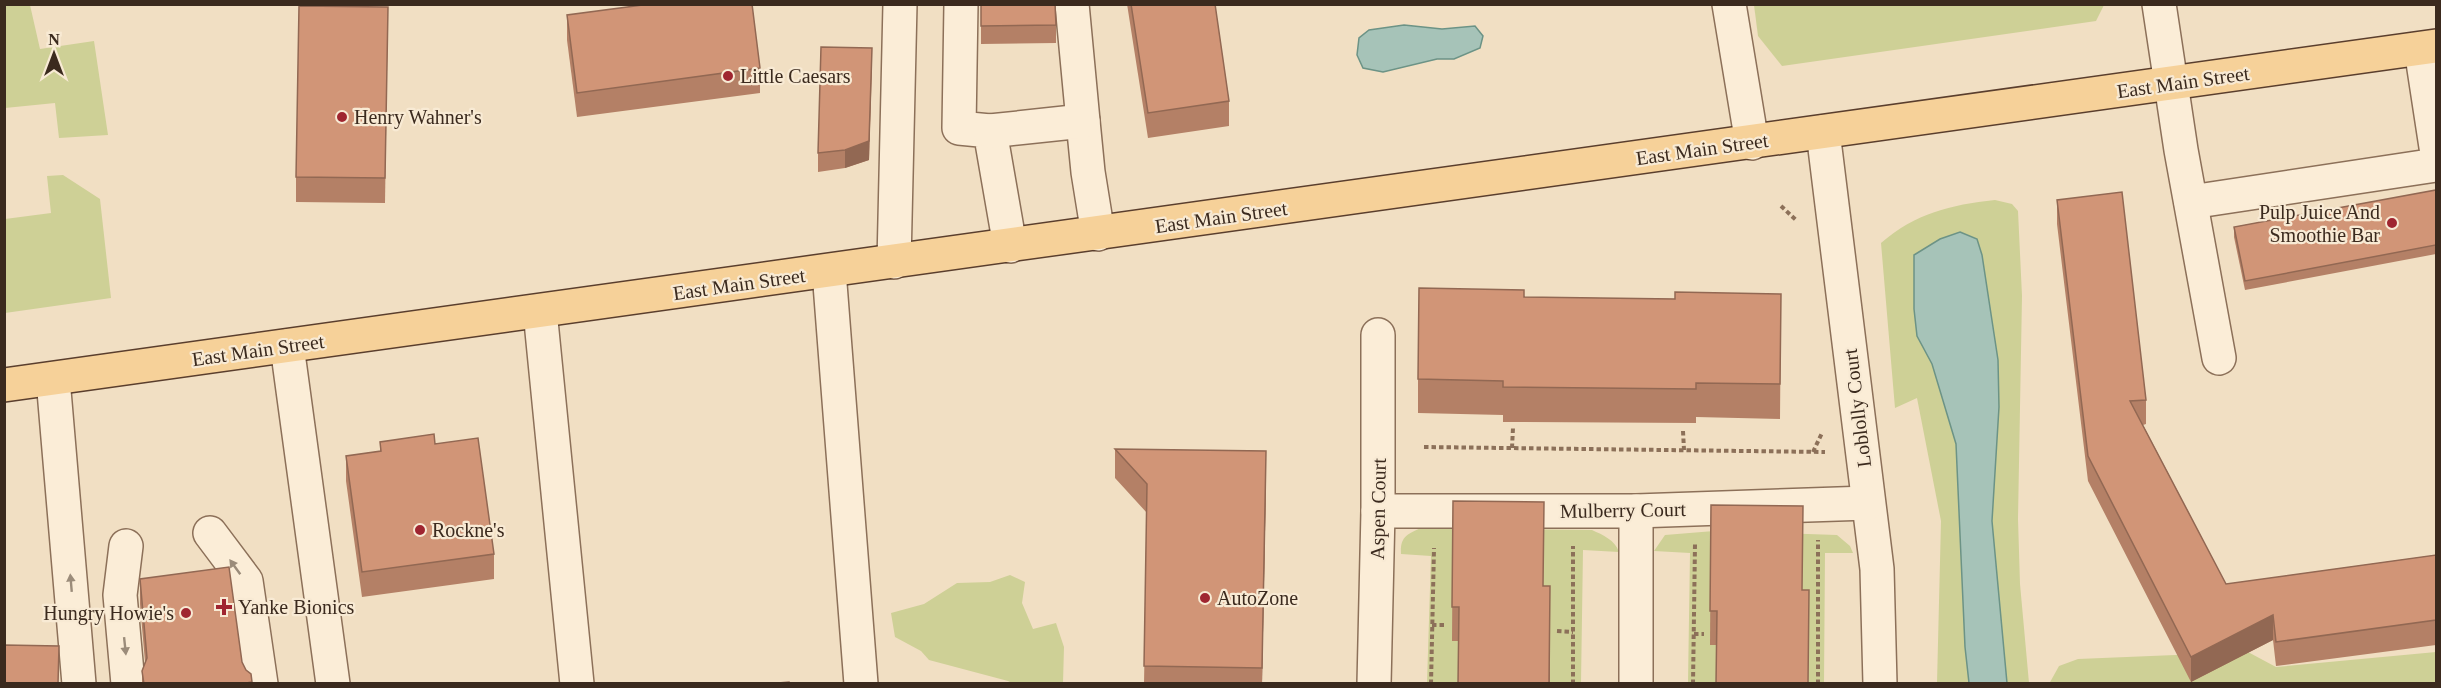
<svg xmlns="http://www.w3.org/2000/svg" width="2441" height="688" font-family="Georgia,serif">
	<rect width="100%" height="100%" fill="#f1dfc3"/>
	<g fill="#ced096">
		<polygon points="5,4 30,5 40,49 94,41 108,135 59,138 55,103 5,108"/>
		<polygon points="1754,5 1754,4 2104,5 2096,21 1782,66 1758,36"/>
		<polygon points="63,175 100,199 111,298 5,313 5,219 51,213 47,176"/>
		<path d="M1995 200 2012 204 2018 211 2022 296 2018 519 2020 584 2029 683H1937L1941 521 1917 398 1895 408 1881 243C1916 213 1950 205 1995 200Z"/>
		<path d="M1421 528 1592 530C1603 535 1615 540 1619 552L1583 550 1581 683H1427L1431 556 1401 554C1400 537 1407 534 1421 528Z"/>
		<polygon points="1714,531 1837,535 1850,546 1853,553 1825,553 1824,683 1688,683 1690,553 1654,551 1665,535"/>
		<polygon points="1010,575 1025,582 1022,603 1033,629 1056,623 1064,647 1063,683 1012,683 1008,681 929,660 921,651 895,637 891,613 924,604 957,583 990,582"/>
		<polygon points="2248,652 2276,667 2436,652 2436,683 2049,684 2059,666 2078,659"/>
	</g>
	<g fill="#a6c3b8" stroke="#6c9386" stroke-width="1.5">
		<polygon points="1404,25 1442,29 1475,26 1483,36 1480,48 1454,59 1437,59 1383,72 1363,68 1357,55 1359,38 1369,30"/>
		<polygon points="1960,232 1977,239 1982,255 1998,360 1999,407 1992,521 2007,683 1969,683 1965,647 1956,444 1932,364 1917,336 1914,309 1914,255 1940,239"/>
	</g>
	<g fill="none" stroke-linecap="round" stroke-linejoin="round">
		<g stroke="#8c7059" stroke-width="36">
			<g id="minor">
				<polyline points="961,4 959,128 990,131 1010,246"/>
				<polyline points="1729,4 1752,143"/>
				<polyline points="2159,4 2181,150 2219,358"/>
				<polyline points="2421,49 2436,147"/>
				<polyline points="1083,121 1088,172 1098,234"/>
				<polyline points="990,131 1083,121 1072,4"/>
				<polyline points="1823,132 1877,569 1880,684"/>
				<polyline points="2191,202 2436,165"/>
				<polyline points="894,262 900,4"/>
				<polyline points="829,271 861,684"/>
				<polyline points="540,311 577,684"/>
				<polyline points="287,346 333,684"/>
				<polyline points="53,379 79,684"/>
				<polyline points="1378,511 1636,511 1868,503"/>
				<polyline points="210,533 246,581 261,684"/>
				<polyline points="126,546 120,595 128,684"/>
				<polyline points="1374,684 1378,511 1378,335"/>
				<polyline points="1636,684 1636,511"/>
			</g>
		</g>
		<g stroke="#5a3e2d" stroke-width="36">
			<polyline id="major" points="4,385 2436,46"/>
		</g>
		<g stroke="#8c7059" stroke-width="4" stroke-dasharray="4.5 3" stroke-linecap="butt">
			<polyline points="1781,206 1796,220"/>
			<polyline points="1683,431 1684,450"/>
			<polyline points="1424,447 1825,452"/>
			<polyline points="1512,448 1513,428"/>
			<polyline points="1813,452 1822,433"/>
			<polyline points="1432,625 1446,625"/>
			<polyline points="1557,631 1573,632"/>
			<polyline points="1694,634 1704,634"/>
			<polyline points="1431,684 1434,548"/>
			<polyline points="1573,684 1573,546"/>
			<polyline points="1693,684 1695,544"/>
			<polyline points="1818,684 1818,540"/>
		</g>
		<use href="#minor" stroke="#fbedd7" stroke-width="33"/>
		<use href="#major" stroke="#f6d199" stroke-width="33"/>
	</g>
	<g fill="#b48066">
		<polygon points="981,4 1056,25 1056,43 981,44"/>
		<polygon points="1127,4 1215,4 1229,101 1229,126 1148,138"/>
		<polygon points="388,7 385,203 296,202 296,177"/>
		<polygon points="567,15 760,68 760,93 577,117 567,40"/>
		<polygon points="872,66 869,160 845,168 818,172 818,153"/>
		<polygon points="2436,190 2436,254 2245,290 2234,237 2234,227"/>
		<polygon points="2057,200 2146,400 2146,424 2143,425 2226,584 2436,555 2436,645 2276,666 2273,640 2191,682 2088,481 2057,224"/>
		<polygon points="1781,294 1780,419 1696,417 1696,423 1503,422 1503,415 1418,413 1418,379 1524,297 1675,299"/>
		<polygon points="380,442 435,444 494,554 494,579 362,597 346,481 346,456 380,451"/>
		<polygon points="1115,449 1266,481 1262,684 1144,684 1147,513 1115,478"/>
		<polygon points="1453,501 1544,586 1550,637 1550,684 1458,684 1459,641 1452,641"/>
		<polygon points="1711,505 1803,506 1717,645 1710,645"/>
		<polygon points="140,579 242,662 246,670 251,674 252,684 142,684 142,671 145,662 140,604"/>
	</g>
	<g fill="#926853">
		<polygon points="872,48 869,160 845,168 845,150"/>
		<polygon points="1266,451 1266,481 1262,684 1262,668"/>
		<polygon points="2273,615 2273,640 2191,682 2191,657"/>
	</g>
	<g fill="#d19577" stroke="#926853" stroke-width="1.5">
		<polygon points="650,4 752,4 760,68 577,93 567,15"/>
		<polygon points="981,4 1055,4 1056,25 981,26"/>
		<polygon points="1131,4 1215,4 1229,101 1148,113"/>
		<polygon points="299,6 388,7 385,178 296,177"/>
		<polygon points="821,47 872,48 869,141 845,150 818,153"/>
		<polygon points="2436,190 2436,245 2245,281 2234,227"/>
		<polygon points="2122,192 2146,400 2130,401 2226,584 2436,555 2436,620 2276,642 2273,615 2191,657 2088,456 2057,200"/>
		<polygon points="1419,288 1524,290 1524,297 1675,299 1675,292 1781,294 1780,384 1696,383 1696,389 1503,387 1503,381 1418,379"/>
		<polygon points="434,434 435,444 478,438 494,554 362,572 346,456 381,451 380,442"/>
		<polygon points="1115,449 1266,451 1262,668 1144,666 1147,484"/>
		<polygon points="1453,501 1544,502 1543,586 1550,586 1549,684 1458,684 1459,607 1452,607"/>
		<polygon points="1711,505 1803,506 1802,590 1809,590 1808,684 1716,684 1717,611 1710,611"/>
		<polygon points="229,567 242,662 246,670 251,674 252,682 240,684 144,684 142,671 147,658 140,579"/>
		<polygon points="4,645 59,646 58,684 4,684"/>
		<polygon points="789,682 789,684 766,684"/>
	</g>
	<defs><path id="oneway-solid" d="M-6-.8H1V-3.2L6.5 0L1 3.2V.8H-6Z" transform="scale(1.5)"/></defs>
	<g fill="#9b8c7a">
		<use href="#oneway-solid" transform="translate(235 567) rotate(-126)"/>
		<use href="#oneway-solid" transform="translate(71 583) rotate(-95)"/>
		<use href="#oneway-solid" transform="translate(125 646) rotate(84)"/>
	</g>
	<g fill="#9f2530" stroke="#f8ead4" stroke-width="2">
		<circle cx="728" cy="76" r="6"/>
		<circle cx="342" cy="117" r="6"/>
		<circle cx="2392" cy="223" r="6"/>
		<circle cx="420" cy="530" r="6"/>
		<circle cx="1205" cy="598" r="6"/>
		<path d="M221 598h6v6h6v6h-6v6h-6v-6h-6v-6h6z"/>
		<circle cx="186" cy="613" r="6"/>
	</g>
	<g text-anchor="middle" stroke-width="4.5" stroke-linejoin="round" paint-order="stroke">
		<g font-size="20" fill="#3b2a1e" stroke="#f8ead4" text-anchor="start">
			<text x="740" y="83">Little Caesars</text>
			<text x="354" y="124">Henry Wahner's</text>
			<text x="2380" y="219" text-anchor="end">Pulp Juice And<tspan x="2380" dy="23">Smoothie Bar</tspan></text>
			<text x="432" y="537">Rockne's</text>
			<text x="1217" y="605">AutoZone</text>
			<text x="238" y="614">Yanke Bionics</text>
			<text x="174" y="620" text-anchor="end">Hungry Howie's</text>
		</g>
		<g font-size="20" fill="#3b2a1e" stroke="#f8ead4">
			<text transform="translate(2183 82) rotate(-8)" y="7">East Main Street</text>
			<text transform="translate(1702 149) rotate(-8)" y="7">East Main Street</text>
			<text transform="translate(1221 217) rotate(-8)" y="7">East Main Street</text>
			<text transform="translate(739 284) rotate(-8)" y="7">East Main Street</text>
			<text transform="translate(258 350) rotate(-8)" y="7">East Main Street</text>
			<text transform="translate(1857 408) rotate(-97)" y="7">Loblolly Court</text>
			<text transform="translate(1378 509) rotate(-89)" y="7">Aspen Court</text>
			<text transform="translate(1623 510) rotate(-1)" y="7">Mulberry Court</text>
		</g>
	</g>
	<rect width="2441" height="688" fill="none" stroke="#3b2a1e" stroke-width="12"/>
	<g transform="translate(54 54)" stroke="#f8ead4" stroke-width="4.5" paint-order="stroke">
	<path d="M0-4.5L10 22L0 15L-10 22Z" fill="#3b2a1e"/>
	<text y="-9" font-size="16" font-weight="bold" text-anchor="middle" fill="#3b2a1e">N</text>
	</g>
</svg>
